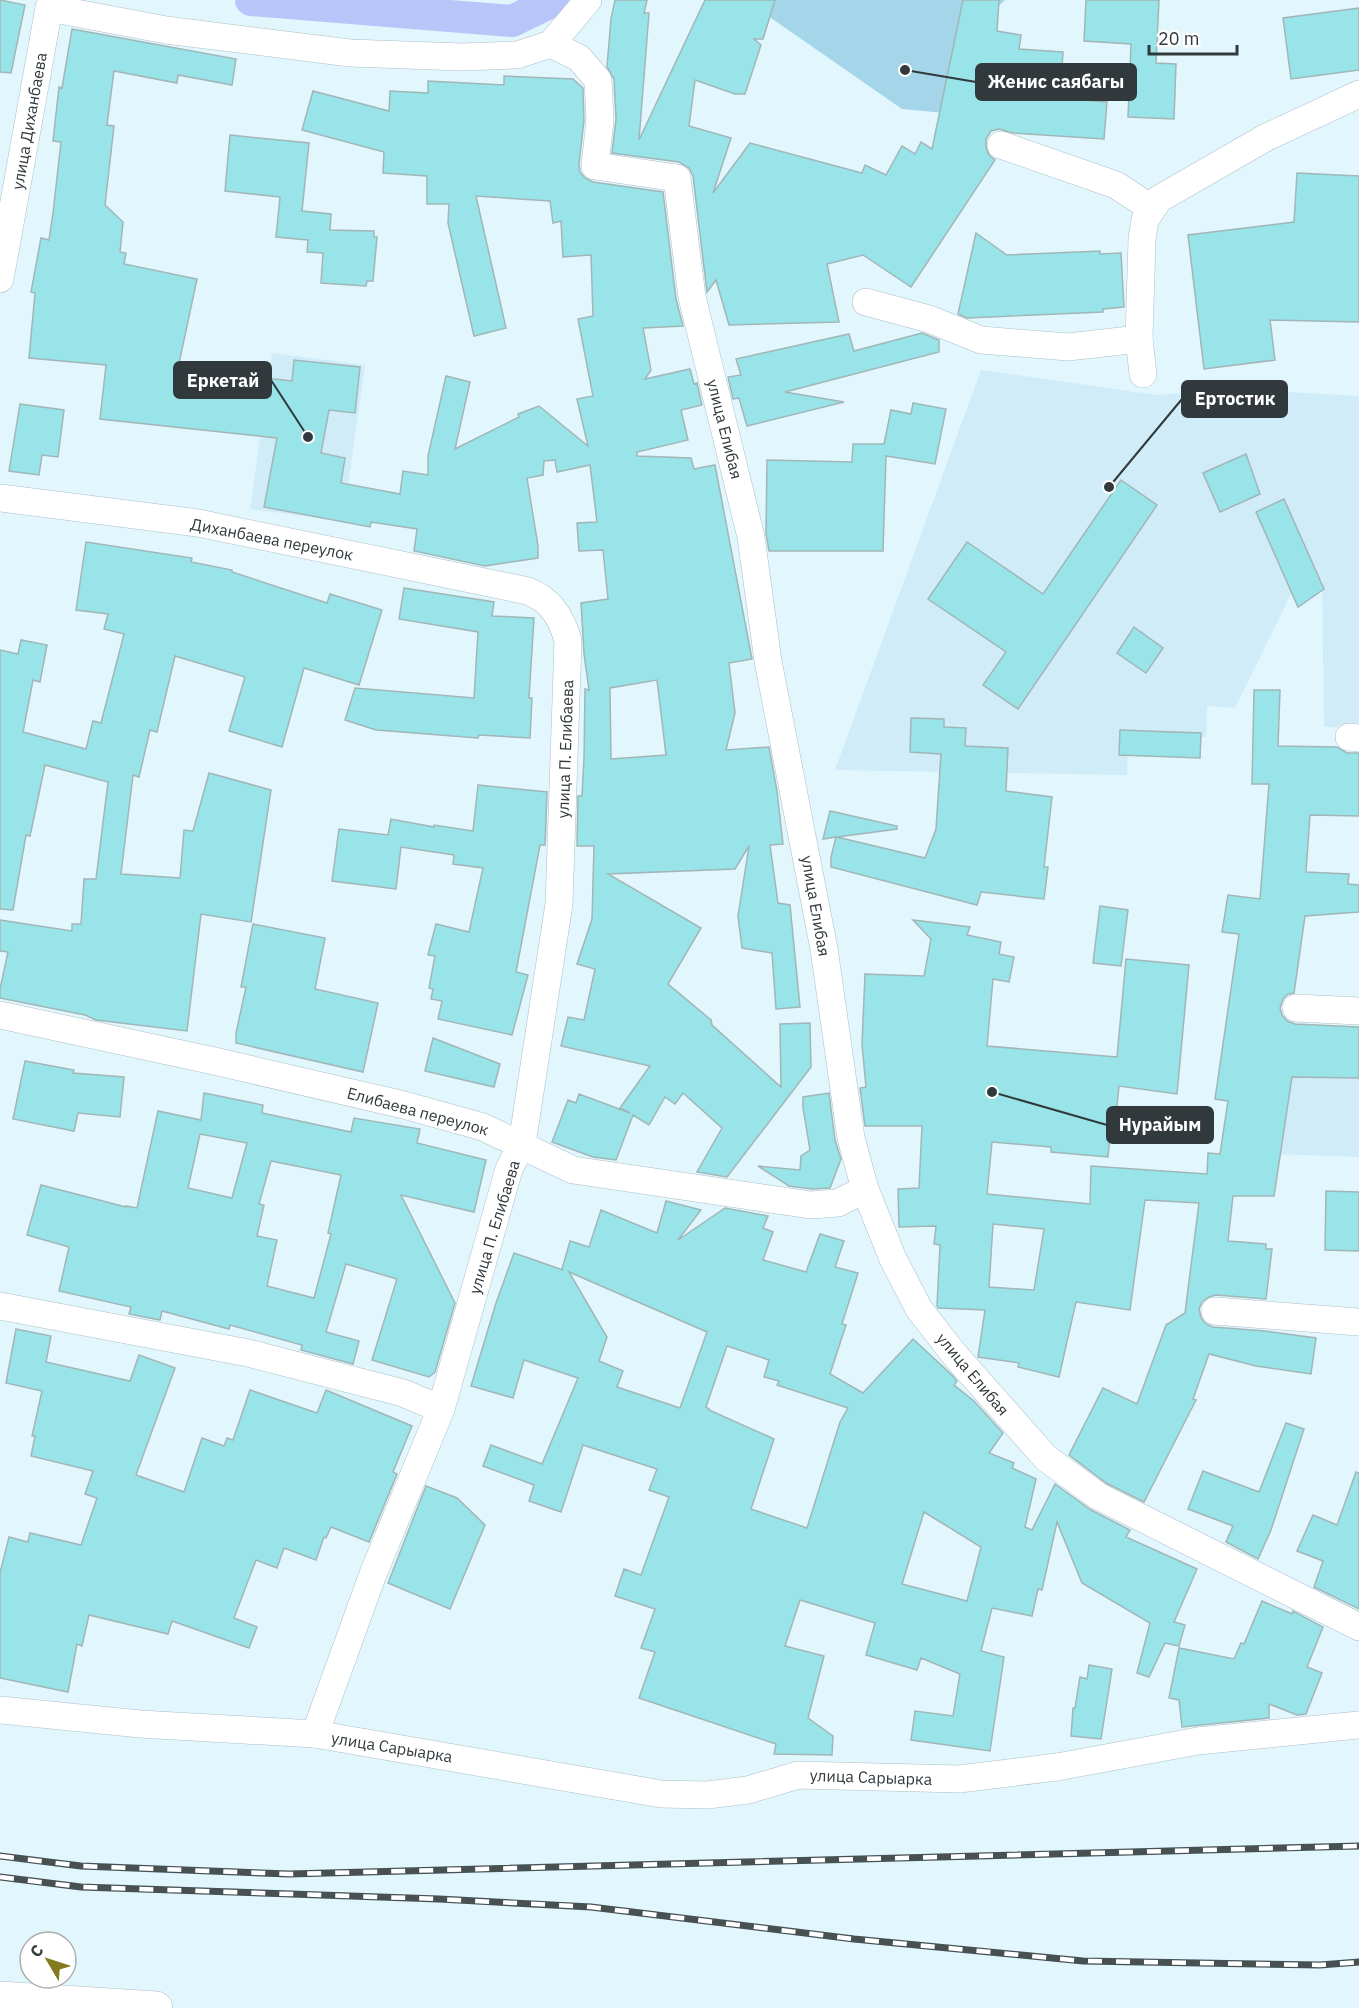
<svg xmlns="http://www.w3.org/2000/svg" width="1359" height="2008" font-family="'IBM Plex Sans',sans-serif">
	<rect width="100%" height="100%" fill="#e2f6fe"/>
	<g fill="#d0ecf8">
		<polygon points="272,353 365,365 343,521 250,509"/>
		<polygon points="981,370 1157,395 1236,389 1359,396 1359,728 1324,727 1322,579 1294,588 1235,708 1207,706 1206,737 1128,734 1127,775 835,770"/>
		<polygon points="1279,1030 1359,1033 1359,1157 1276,1154"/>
	</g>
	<polygon fill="#a5d5e9" points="745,0 1005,0 972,31 955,114 902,109"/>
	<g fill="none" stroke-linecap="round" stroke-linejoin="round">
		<polyline stroke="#b7c5f9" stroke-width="32" points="251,0 512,21 555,0"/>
	</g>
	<g fill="#98e4e9" stroke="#a1b6b7" stroke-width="1.5" fill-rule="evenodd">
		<polygon points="0,0 25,5 11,73 0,72"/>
		<polygon points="615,0 647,0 644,13 649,13 639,140 705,0 775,0 763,39 754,39 761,45 745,94 735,94 695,80 689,126 731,138 713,193 750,143 862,173 865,165 886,175 902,146 915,154 921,142 932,149 963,0 999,0 997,31 1021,35 1019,49 1063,52 1060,98 1107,102 1104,139 1013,133 999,129 991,131 986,139 986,147 989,155 995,160 911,287 863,255 827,264 839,322 729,325 716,280 707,292 693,176 689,168 679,162 612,153 616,119 614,79 607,67 611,19"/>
		<polygon points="1086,0 1159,0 1156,63 1176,64 1174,119 1128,117 1131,44 1084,41"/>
		<polygon points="1359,8 1359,70 1291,79 1283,18"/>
		<path d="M72 29 236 59 232 85 178 75 177 83 114 71 107 125 114 126 105 205 123 222 120 252 126 253 124 264 197 279 178 368 292 381 294 360 360 367 355 413 329 410 321 453 345 458 341 483 400 494 403 471 428 475V456L446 376 470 382 455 449 519 417 518 414 539 406 588 446 577 399 593 396 578 319 593 316 591 255 563 257 561 221 553 223 550 201 476 196 506 328 474 336 448 223 449 204H427V176L383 173 384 152 302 130 313 91 389 111 390 91 428 93V81L504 85V76L573 79 583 88 584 120 579 164 580 172 585 178 593 182 663 192 676 299 683 326 643 328 651 370 645 379 690 369 694 384 697 383 702 405 681 410 688 440 637 452V456L691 458 694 469 715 465 752 659 729 663 735 713 726 750 769 747 777 791 783 844 770 845 778 903 790 905 800 1007 776 1009 772 953 742 948 738 916 749 846 735 869 608 874 701 928 668 984 711 1020 712 1025 781 1087 780 1024 810 1023 811 1067 727 1177 697 1172 722 1128 683 1093 675 1104 665 1097 649 1125 633 1115 616 1160 593 1157 552 1142 568 1100 576 1103 579 1094 630 1113 620 1108 650 1066 561 1046 568 1017 584 1020 595 969 577 964 592 919 594 846H577L578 796H582L584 758 585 689 589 690 584 654 581 603 608 599 603 550 579 551 577 523 597 522 590 465 557 472 555 460 544 461 543 475 527 478 538 546V558L485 566 414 551 417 529 371 522 370 527 264 507 277 438 100 419 106 365 29 358 35 293 31 292 41 238 49 240 53 213 61 142 53 141 59 87 62 88ZM657 680 666 755 611 759 610 688Z"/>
		<polygon points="230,135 309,143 302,211 331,214 330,230 374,231 374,237 377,237 373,281 367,281 366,286 321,283 323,253 307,252 308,240 276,237 280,197 225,191"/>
		<polygon points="1297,173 1359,176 1359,322 1270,320 1275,360 1204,369 1188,235 1294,222"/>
		<polygon points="976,233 1007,255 1100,251 1100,254 1121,253 1124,307 1103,309 1103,312 967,318 958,314"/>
		<polygon points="922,333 939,340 939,352 785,392 844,402 747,426 739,398 733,399 728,377 741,375 736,359 849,334 854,351"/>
		<polygon points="913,403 946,409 935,464 886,456 883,551 769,551 766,533 767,460 852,462 853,444 884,444 891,410 911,414"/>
		<polygon points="20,404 64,410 58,457 42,455 39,475 9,471"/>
		<polygon points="1246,454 1260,494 1220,512 1203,473"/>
		<polygon points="1121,480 1157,505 1018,709 983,685 1006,652 928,599 967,542 1043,594"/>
		<polygon points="1284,499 1324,589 1298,607 1256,512"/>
		<polygon points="86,542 192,558 191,562 232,570 232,572 327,603 330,594 382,610 359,685 304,668 282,747 229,731 245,677 175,656 157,732 150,730 139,777 133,775 121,874 180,878 184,830 193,831 209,773 271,790 251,922 201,914 187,1031 96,1020 85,1015 0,998 0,989 8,952 0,951 0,920 72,931 72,924 81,924 84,879 96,879 108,782 45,765 30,836 26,835 13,910 0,909 0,650 18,654 21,640 47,645 40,682 33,680 23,732 86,749 93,721 101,723 124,634 104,629 108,614 76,610"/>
		<polygon points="404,588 494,602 492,616 534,618 529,698 532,698 530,738 479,735 478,738 376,730 345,720 355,688 474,698 478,632 399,619"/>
		<polygon points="1134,627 1163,648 1146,673 1117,653"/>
		<path d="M1254 690H1280L1278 746 1337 747 1347 753H1359V816L1310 815 1306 872 1349 874 1348 884 1359 885V912L1305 916 1294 993 1288 994 1283 999 1280 1008 1282 1015 1287 1021 1295 1024 1359 1027V1078L1292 1077 1274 1196H1233L1228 1241 1266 1244V1249H1272L1266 1299 1216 1295 1209 1297 1202 1302 1199 1309 1201 1318 1206 1324 1213 1327 1265 1331 1316 1338 1311 1374 1256 1366 1209 1354 1193 1399 1196 1400 1144 1502 1106 1483 1069 1455 1103 1388 1137 1404 1166 1325 1185 1313 1199 1203 1145 1200 1130 1310 1076 1302 1059 1377 1018 1367 1019 1363 978 1357 985 1310 938 1308 937 1306 940 1245 934 1244 936 1226 899 1227 898 1189 919 1188 922 1126H865L860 1088 866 1087 862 1044 865 974 924 976 931 939 913 920 970 927 967 935 1001 942 999 954 1014 957 1009 982 993 979 987 1046 1117 1057 1126 959 1189 965 1177 1094 1119 1086 1116 1116 1112 1115 1108 1157 1051 1152V1147L992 1142 987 1194 1090 1204 1091 1166 1207 1174 1208 1153 1220 1154 1228 1101 1215 1099 1239 934 1222 932 1228 895 1260 899 1269 784H1252ZM993 1224 1044 1229 1034 1290 989 1287Z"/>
		<polygon points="911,718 944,719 944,727 966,728 965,746 1008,748 1006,791 1052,797 1044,867 1048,867 1044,899 981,892 977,905 831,867 831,857 836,837 823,839 830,811 897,826 897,829 837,837 925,858 936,829 941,754 910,752"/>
		<polygon points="1120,730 1201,733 1200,758 1119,755"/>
		<polygon points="478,785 547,792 545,845 540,845 516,972 528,975 512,1035 438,1019 442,1001 431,999 433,989 429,988 435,956 428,955 436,924 469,932 483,868 453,864 454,855 401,847 396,889 332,881 339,829 388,835 391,819 434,827 434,825 473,831"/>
		<polygon points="1100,906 1128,910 1121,966 1093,963"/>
		<polygon points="253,924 325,938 315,989 378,1003 363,1072 236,1043 236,1033 246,987 241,987"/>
		<polygon points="433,1038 500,1064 494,1087 425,1071"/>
		<polygon points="25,1061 74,1070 73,1073 124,1077 120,1117 78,1113 74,1131 13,1119"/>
		<path d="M204 1093 263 1105 262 1113 351 1132 354 1118 420 1129 417 1143 486 1160 474 1212 401 1195 455 1303 435 1372 429 1377 372 1360 397 1279 346 1264 326 1332 359 1341 353 1364 301 1350 302 1345 230 1325 229 1329 162 1311 160 1320 129 1314 131 1307 59 1291 69 1247 27 1235 41 1185 126 1207V1206L137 1208 158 1111 201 1120ZM200 1134 247 1143 232 1198 188 1188ZM271 1161 341 1175 328 1233 331 1234 314 1298 267 1286 277 1240 257 1236 264 1205 259 1204Z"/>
		<polygon points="829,1093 835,1140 841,1159 830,1188 812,1189 789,1186 758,1166 800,1170 801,1156 810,1150 803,1108 803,1097"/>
		<polygon points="1326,1191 1359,1192 1359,1251 1325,1250"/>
		<path d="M666 1201 701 1210 678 1240 725 1208 768 1216 763 1228 773 1232 763 1260 806 1272 820 1234 844 1241 835 1267 858 1273 842 1324 846 1325 830 1374 863 1393 913 1339 952 1375 957 1381 954 1385 974 1401 1003 1433 989 1453 1014 1463 1012 1468 1036 1479 1025 1527 1032 1530 1055 1484 1091 1510 1130 1530 1126 1537 1197 1569 1174 1622 1185 1625 1179 1646 1165 1643 1149 1677 1137 1673 1150 1623 1082 1583 1057 1522 1042 1590 1038 1589 1032 1616 992 1608 981 1651 1004 1657 990 1751 911 1740 915 1711 953 1716 960 1674 921 1658 917 1670 866 1655 875 1623 800 1600 785 1646 824 1656 808 1718 833 1736 832 1755 774 1754 776 1744 639 1698 655 1652 641 1648 655 1609 615 1596 624 1569 641 1575 669 1497 649 1490 657 1469 583 1445 561 1512 529 1501 534 1485 483 1466 491 1445 542 1464 578 1378 524 1360 513 1398 471 1386 496 1303 514 1253 563 1270 562 1269 570 1241 589 1247 601 1210 657 1233ZM569 1272 707 1332 680 1408 617 1387 623 1371 599 1361 607 1337ZM727 1346 769 1360 764 1377 779 1381 777 1385 848 1408 840 1422 807 1528 751 1509 774 1439 709 1410V1409L706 1407ZM924 1512 981 1547 967 1601 902 1584Z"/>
		<polygon points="16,1329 51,1336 46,1362 130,1381 139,1355 175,1368 136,1475 184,1492 202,1438 224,1446 227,1438 233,1440 250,1390 317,1413 326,1390 412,1426 393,1472 397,1474 369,1542 331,1527 326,1538 324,1537 316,1560 284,1548 277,1568 256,1560 234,1618 257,1627 249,1648 172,1621 168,1634 89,1615 82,1646 77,1644 68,1692 0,1678 0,1573 9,1537 28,1542 30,1533 81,1545 97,1498 85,1494 93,1471 31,1456 35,1436 32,1436 42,1391 6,1383"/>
		<polygon points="1286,1423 1304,1429 1271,1530 1258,1559 1226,1542 1233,1526 1188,1509 1203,1471 1259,1492"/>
		<polygon points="1356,1472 1359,1473 1359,1609 1314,1587 1323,1561 1297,1551 1313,1515 1337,1525"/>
		<polygon points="426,1486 457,1498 485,1525 450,1609 388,1583"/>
		<polygon points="1262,1601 1292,1614 1293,1611 1323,1627 1307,1667 1322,1673 1306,1714 1297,1715 1269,1704 1269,1718 1182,1727 1179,1700 1169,1698 1179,1648 1234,1659 1241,1643 1244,1644"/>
		<polygon points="1089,1665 1112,1669 1101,1739 1071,1736 1073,1708 1075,1708 1080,1677 1087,1679"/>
	</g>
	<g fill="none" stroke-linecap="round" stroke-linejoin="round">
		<g stroke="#acbfc7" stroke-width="28">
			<g id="street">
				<polyline points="49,8 166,30 350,53 462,57 517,55 551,44 588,0"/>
				<polyline points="551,44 579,58 598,80 600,120 595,166 677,178 692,297 751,537 768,661 824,949 851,1138 865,1189 893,1259 919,1309 954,1354 1046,1458 1098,1496 1359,1627"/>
				<polyline points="1001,145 1116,185 1151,208"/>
				<polyline points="0,279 49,8 54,0"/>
				<polyline points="866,302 929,319 981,340 1068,347 1139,339"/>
				<polyline points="1143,374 1139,339 1142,239 1145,220 1159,199 1265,138 1359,94"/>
				<path d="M0 498 198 523 528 591C551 600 562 618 568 641L559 904 522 1144 509 1169 441 1409 373 1574 315 1734"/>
				<polyline points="1349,737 1359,738"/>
				<polyline points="1296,1008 1359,1011"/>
				<polyline points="0,1015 214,1061 404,1105 483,1127 573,1170 811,1205 838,1203 865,1189"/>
				<polyline points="0,1306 248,1353 403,1393 441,1409"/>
				<polyline points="1215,1311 1359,1322"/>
				<polyline points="0,1710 140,1724 315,1734 661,1794 707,1795 748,1790 798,1775 959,1779 1057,1767 1198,1741 1359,1725"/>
			</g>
		</g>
		<g stroke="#acbfc7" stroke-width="34">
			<polyline id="secondary" points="0,1998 156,2008"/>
		</g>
		<use href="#street" stroke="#fff" stroke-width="27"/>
		<use href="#secondary" stroke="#fff" stroke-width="33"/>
		<g stroke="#475154" stroke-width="7">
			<g id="rail">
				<polyline points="0,1856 81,1866 289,1874 1359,1846"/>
				<polyline points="0,1877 81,1887 439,1899 591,1907 854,1939 1083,1961 1320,1965 1359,1962"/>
			</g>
		</g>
		<use href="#rail" stroke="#fff" stroke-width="4.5" stroke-dasharray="14" stroke-linecap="butt"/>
	</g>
	<g text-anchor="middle" stroke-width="5" stroke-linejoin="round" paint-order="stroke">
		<g font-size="16" fill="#31393c" stroke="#fff">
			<text transform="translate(29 121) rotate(-80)" y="6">улица Диханбаева</text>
			<text transform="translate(725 429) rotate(76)" y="6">улица Елибая</text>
			<text transform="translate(272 539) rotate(11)" y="6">Диханбаева переулок</text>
			<text transform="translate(565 749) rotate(-88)" y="6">улица П. Елибаева</text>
			<text transform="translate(816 906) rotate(80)" y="6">улица Елибая</text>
			<text transform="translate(418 1111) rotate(15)" y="6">Елибаева переулок</text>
			<text transform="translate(494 1227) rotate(-73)" y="6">улица П. Елибаева</text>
			<text transform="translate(973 1374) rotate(50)" y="6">улица Елибая</text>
			<text transform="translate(392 1747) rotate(9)" y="6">улица Сарыарка</text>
			<text transform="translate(871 1777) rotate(2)" y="6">улица Сарыарка</text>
		</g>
	</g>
	<path fill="none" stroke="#31393c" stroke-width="2" d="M905 70L976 82M308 437L271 380M1109 487L1182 399M992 1092L1107 1125"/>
	<g fill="#31393c" stroke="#fff" stroke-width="2">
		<circle cx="905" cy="70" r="6"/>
		<circle cx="308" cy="437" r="6"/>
		<circle cx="1109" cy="487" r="6"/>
		<circle cx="992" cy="1092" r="6"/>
	</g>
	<g fill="#31393c" stroke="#31393c" stroke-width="2">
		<rect x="976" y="64" width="160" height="36" rx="6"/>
		<rect x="174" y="362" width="97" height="36" rx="6"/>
		<rect x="1182" y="381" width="105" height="36" rx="6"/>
		<rect x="1107" y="1107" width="106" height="36" rx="6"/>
	</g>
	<g font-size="18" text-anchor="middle" font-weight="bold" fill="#fff">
		<text x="1056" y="88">Женис саябагы</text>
		<text x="223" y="387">Еркетай</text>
		<text x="1235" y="405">Ертостик</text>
		<text x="1160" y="1131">Нурайым</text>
	</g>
	<g transform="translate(48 1960) rotate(309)"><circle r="28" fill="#ffffff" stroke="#adb0b1" stroke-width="1.5"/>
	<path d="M0-4.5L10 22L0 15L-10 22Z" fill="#837a20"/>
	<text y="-9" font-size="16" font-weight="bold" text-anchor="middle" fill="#31393c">С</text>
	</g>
	<path d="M1149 45v9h88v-9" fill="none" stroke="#31393c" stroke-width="3"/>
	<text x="1158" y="45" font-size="18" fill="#31393c" stroke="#ffffff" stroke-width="4.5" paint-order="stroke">20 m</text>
</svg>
